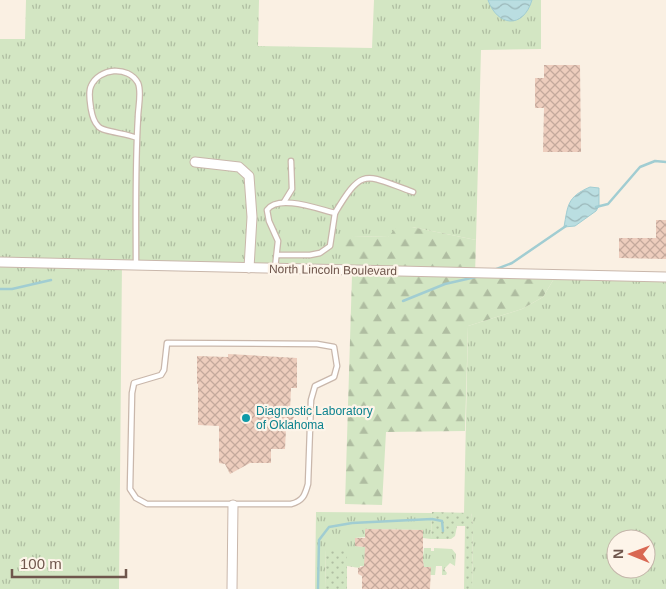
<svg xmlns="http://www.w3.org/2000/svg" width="666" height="589" font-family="Helvetica,sans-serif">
	<defs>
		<pattern id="grass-tufts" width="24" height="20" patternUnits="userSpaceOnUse" patternTransform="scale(1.25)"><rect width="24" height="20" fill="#d3e6c3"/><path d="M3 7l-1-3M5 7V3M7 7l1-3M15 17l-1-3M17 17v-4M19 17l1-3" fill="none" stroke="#afbda1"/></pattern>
		<pattern id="forest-firs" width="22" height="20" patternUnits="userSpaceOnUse" patternTransform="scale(1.25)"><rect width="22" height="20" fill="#d3e6c3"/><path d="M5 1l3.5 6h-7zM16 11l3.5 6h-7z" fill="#afbda1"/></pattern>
		<pattern id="park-dots" width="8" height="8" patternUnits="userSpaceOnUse" patternTransform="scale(1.25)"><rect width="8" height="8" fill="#d3e6c3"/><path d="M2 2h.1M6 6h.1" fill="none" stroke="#afbda1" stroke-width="1.8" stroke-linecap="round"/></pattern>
		<pattern id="water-waves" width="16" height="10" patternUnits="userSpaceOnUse" patternTransform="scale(1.25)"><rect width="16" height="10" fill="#badee1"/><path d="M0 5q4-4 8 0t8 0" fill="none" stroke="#9bb7b9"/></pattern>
		<pattern id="building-cross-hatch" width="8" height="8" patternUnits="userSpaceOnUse" patternTransform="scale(1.25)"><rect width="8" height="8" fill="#edcdbd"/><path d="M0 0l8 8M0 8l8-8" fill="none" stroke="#c4a99c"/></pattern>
	</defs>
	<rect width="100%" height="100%" fill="#faf0e3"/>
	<g fill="url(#grass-tufts)" fill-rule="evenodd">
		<polygon points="26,0 259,0 258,46 372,48 374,0 541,0 541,49 481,50 476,240 412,227 388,237 353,236 347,267 122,261 119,589 0,589 0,39 25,39"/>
		<path d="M555 277 666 281V589H472L473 525 471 513H464L468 326 522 309 543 297ZM616 539H646V569H616Z"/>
		<polygon points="316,512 432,513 431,539 423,538 423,530 366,529 365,537 355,538 355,546 365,547 371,566 360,566 360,568 347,566 347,549 326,549 325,589 315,589"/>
		<polygon points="424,548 431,548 431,551 434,551 434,548 452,549 456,554 455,566 450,563 444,569 447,573 446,575 442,575 442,566 436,566 435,575 430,575 424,567 423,561 410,562 423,556"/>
	</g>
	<polygon fill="url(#forest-firs)" points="412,227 476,240 475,276 555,277 543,297 522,309 468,326 465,431 386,432 382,505 345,504 352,275 343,262 344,244 353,236 388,237 396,228"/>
	<g fill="url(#park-dots)">
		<polygon points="432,512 471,513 473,525 472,589 464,589 465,526 457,526 455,536 451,539 431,539"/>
		<polygon points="326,549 347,549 347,589 325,589"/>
	</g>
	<g fill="url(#water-waves)" stroke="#a1cdd2">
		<path d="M488 0H532C523 30 497 26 488 0Z"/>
		<path d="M590 187 599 188V206L596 211 575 226 564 227C568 205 567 197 590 187Z"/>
	</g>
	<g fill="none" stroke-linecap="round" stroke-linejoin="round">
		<g stroke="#a1cdd2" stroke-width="2.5">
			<polyline points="596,207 608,204 640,167 655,161 666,162"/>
			<polyline points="494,270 512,263 566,226"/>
			<polyline points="0,289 12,289 51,280"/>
			<polyline points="403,301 445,284 480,276"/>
			<polyline points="318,589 319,540 329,527 352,523 432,519 442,521 443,531"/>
		</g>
	</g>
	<g fill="url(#building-cross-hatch)">
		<polygon points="544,65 580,65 581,152 543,152 544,108 535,108 535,78 544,78"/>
		<polygon points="656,220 666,220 666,259 619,258 619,238 656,238"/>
		<polygon points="228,354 297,358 297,388 291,388 290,411 299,426 290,426 290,429 286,429 285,449 271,449 271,463 250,463 230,474 225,464 219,463 219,426 198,425 198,384 197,384 197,356 228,357"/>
		<polygon points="365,529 423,530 423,561 424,567 431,567 430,589 362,589 362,576 358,574 358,568 364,566 365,547 355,546 355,538 365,538"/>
	</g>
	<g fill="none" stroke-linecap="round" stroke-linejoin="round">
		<g stroke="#c9b7ab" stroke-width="7">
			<g id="service">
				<polyline points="284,202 292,189 291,161"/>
				<polyline points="277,255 310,255 320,253 330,246 335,213"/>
				<path d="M136 265C136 216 135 167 138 117 138 108 142 92 138 83 128 65 99 68 91 86 88 92 90 102 91 109 92 115 94 122 98 126 102 132 126 133 137 138"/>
				<path d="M275 268 278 241 269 221 267 210C278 194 318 209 335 213 363 166 365 175 413 192"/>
				<path d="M167 343 317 344 334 347 337 366 334 377 315 386 311 400 308 484C305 495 303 501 291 504H147L136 498 130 489 132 393 134 383 161 375 164 370Z"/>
			</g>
		</g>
		<g stroke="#c9b7ab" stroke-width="11">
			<g id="minor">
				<polyline points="195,162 239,167 249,176 252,217 249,268"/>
				<polyline points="0,262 666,277"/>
				<polyline points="232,589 233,505"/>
			</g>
		</g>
		<use href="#service" stroke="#fff" stroke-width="4.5"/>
		<use href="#minor" stroke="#fff" stroke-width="9"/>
	</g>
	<circle fill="#0f9aa8" stroke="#fdf4e9" stroke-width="2" cx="246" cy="418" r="5"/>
	<g text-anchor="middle" stroke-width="4.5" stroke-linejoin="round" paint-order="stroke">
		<g font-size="12" fill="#6f564c" stroke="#fdf4e9">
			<text transform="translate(333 270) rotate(1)" y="4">North Lincoln Boulevard</text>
		</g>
		<g font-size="12" fill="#0d838f" stroke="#fdf4e9" text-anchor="start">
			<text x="256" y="415">Diagnostic Laboratory<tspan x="256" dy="14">of Oklahoma</tspan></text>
		</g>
	</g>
	<g transform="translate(631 554) rotate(271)"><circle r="24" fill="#fdf4e9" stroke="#c4b5aa"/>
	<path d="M0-4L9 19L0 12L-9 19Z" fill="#d96853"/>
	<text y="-8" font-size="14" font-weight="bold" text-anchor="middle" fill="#6f564c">N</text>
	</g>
	<path d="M12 569v8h114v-8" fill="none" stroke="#6f564c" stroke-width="2.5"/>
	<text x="20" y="569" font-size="15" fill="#6f564c" stroke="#fdf4e9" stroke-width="4" paint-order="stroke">100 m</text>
</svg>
